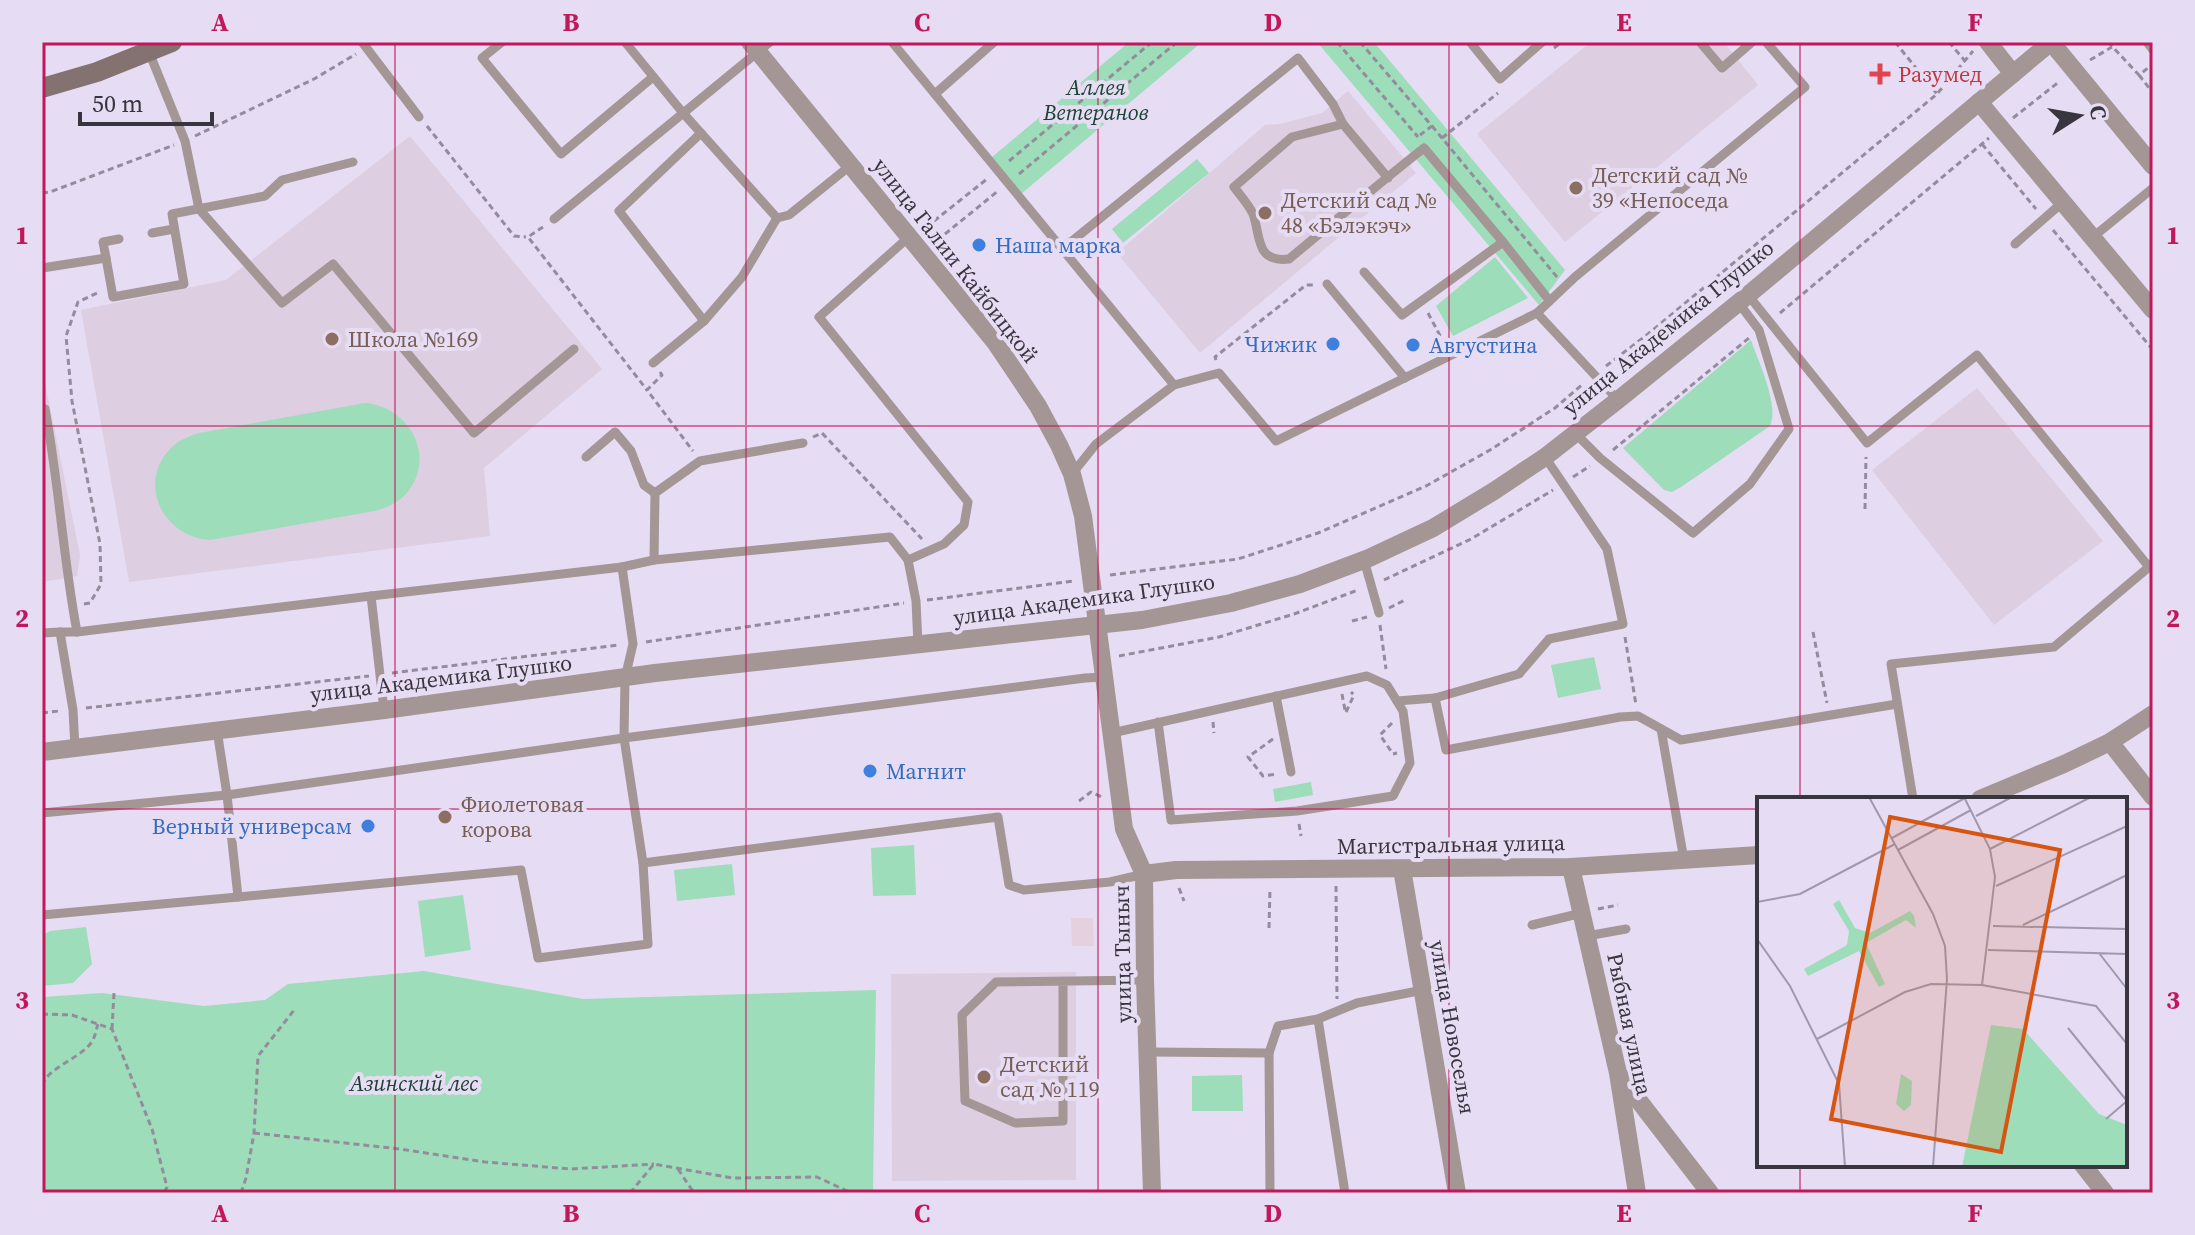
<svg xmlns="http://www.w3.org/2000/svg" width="2195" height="1235" font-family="'Source Serif 4',serif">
	<rect width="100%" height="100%" fill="#e6dcf4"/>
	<polygon fill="#e5d0dd" points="1071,918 1093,918 1094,946 1072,946"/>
	<g fill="#ddcee1">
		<polygon points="1591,42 1724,42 1758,85 1565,242 1477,134"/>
		<polygon points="1348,91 1416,173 1200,353 1117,253 1265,125 1280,124 1322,113"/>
		<polygon points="410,136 602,369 484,468 490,536 129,582 81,310 226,280"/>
		<polygon points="42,368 80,555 77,576 42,582"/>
		<polygon points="1977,388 2103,541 1994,625 1872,470"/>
		<polygon points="1076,972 1076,1180 892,1181 891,974"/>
	</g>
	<g fill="#9eddba">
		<polygon points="1129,42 1202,42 1021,194 991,158"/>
		<polygon points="1317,42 1374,42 1565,270 1539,305"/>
		<polygon points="1197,159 1209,173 1123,243 1112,229"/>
		<polygon points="1495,257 1528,298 1453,336 1436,306"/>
		<path d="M1751 340C1758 361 1780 406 1770 426L1681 487 1672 492 1664 490 1623 448Z"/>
		<path d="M365 403C412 407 438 461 404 496 396 504 385 508 375 511L210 540C163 537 136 483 171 448 179 440 189 436 199 433Z"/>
		<polygon points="1594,657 1601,689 1558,698 1551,665"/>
		<polygon points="1311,782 1313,795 1275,802 1273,789"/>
		<polygon points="914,845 916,895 873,896 871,848"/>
		<polygon points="732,864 735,895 677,901 674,870"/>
		<polygon points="463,895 471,950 425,957 418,901"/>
		<polygon points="86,927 92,964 73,983 42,986 42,935 50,931"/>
		<polygon points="424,971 583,999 876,990 873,1189 877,1193 42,1193 42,997 102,993 204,1006 265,1000 288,984"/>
		<polygon points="1242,1075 1243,1111 1192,1111 1192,1076"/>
	</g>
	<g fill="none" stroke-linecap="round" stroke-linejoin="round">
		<g stroke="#938c9d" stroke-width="3" stroke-dasharray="6 4" stroke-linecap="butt">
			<polyline points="1337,42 1418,137"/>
			<polyline points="1360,42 1432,126 1420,135"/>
			<polyline points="1895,42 1937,94"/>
			<polyline points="1949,42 1965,61"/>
			<polyline points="2108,42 2139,75 2153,64"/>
			<polyline points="1554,48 1562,42"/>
			<polyline points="2090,60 2112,47"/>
			<polyline points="2139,75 2153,93"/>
			<polyline points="2013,118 2060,81"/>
			<polyline points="427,126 514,236 526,237"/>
			<polyline points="1432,126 1557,277"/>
			<polyline points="195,136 314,79 356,54"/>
			<polyline points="1442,138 1498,93"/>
			<polyline points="1982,144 2036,209"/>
			<polyline points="1009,161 1152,42"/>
			<polyline points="1019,174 1177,42"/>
			<polyline points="42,193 50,192 174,145"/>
			<polyline points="934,221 987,179"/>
			<polyline points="543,227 528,237 647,390"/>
			<polyline points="2053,230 2153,350"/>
			<polyline points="945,234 998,191"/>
			<polyline points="1428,313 1445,345"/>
			<polyline points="1780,313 1989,138"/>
			<polyline points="1216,360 1215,357 1306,285 1316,285"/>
			<polyline points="1606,366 1648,334 1937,94 1973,51"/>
			<polyline points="660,372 662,375 647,390 693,451"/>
			<polyline points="813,437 822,433 922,539"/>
			<polyline points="1613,450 1749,338"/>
			<polyline points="1573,477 1590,466"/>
			<polyline points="1865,509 1866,457"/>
			<polyline points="1110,575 1238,559 1318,533 1426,486 1490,450 1555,408 1584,383"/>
			<polyline points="1384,580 1471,539 1553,490"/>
			<polyline points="927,600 1074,581"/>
			<polyline points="84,604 90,603 101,584 100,544 72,401 66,336 78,302 97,293"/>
			<polyline points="1389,608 1405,600"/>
			<polyline points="1352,621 1367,617"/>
			<polyline points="1380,625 1386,669"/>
			<polyline points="1813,632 1827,703"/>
			<polyline points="1625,637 1636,705"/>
			<polyline points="646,642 904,603"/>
			<polyline points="1119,656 1219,637 1294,614 1358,590"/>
			<polyline points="392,673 619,645"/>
			<polyline points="1342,694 1345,710"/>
			<polyline points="86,708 369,676"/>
			<polyline points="1346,712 1354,695 1351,692"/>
			<polyline points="42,713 59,711"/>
			<polyline points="1213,722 1214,733"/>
			<polyline points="1392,723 1380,735 1393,754 1397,753"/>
			<polyline points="1273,739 1248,757 1263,776 1277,774"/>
			<polyline points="1079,801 1091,792 1102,797"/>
			<polyline points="1299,824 1301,836"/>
			<polyline points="1336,886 1337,999"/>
			<polyline points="1179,888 1184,901"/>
			<polyline points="1598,909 1618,905"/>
			<polyline points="1269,928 1270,888"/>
			<polyline points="42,1014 72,1015 112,1029 152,1129 167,1187 164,1193"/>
			<polyline points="112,1029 114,993"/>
			<path d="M42 1085C49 1067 79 1059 91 1043 95 1038 96 1030 98 1024"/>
			<polyline points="254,1133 400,1149 485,1162 571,1169 654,1164"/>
			<polyline points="678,1169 694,1193"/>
			<polyline points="241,1193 246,1178 254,1133 258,1056 295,1009"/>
			<polyline points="630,1193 654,1164 732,1178 817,1177 851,1193"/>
		</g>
		<g stroke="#a39695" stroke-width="9">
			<polyline points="362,42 419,117"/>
			<polyline points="502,42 482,58 561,154 653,77"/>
			<polyline points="625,42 683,113 777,218 789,215 851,165"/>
			<polyline points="892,42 1174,385 1096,444 1072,474"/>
			<polyline points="1470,42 1500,79 1542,42"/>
			<polyline points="1700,42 1722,68 1752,42"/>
			<polyline points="2147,42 2153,50"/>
			<polyline points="149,52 185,141 199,209 282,303 333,264 474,433 574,349"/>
			<polyline points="935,94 994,42"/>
			<polyline points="701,133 619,211 704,321 742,277 777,218"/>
			<path d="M1388 178 1343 124 1292 137 1234 187C1240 195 1249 205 1253 214 1261 236 1255 263 1289 259 1334 222 1378 184 1424 148L1503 242 1549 300"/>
			<polyline points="554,219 770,42"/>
			<polyline points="152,233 174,229"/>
			<polyline points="910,236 819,317 968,502 964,525 944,544 908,560 916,601 918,645"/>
			<polyline points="2093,237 2153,188"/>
			<polyline points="2015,244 2063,202"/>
			<polyline points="1061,250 1298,58 1333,104 1343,124"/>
			<polyline points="106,258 103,242 119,239"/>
			<polyline points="42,268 106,258 113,297 184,284 172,214 265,196 282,180 353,162"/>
			<polyline points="1364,272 1402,315 1503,242"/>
			<polyline points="1327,284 1405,378"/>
			<polyline points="1748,295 1867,443 1977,355 2149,567 2153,563"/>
			<polyline points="1537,313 1575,277 1805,87 1766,42"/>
			<polyline points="653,363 704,321"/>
			<polyline points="1174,385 1219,373 1276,441 1537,313 1618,400"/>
			<path d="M42 409H45C59 483 63 558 77 632"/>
			<polyline points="1576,434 1600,458 1693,533 1750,484 1789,429 1759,330 1738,302"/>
			<polyline points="586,457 615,432 631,451 644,485 655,493"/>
			<polyline points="1545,457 1607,549 1623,624 1549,639 1519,674 1435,698 1446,750 1620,717 1638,716 1681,740 1897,704"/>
			<polyline points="654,560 655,493 700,461 803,443"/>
			<polyline points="1364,560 1379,613"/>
			<polyline points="42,633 60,632"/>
			<polyline points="1276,696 1291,772"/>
			<polyline points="1397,701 1435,698"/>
			<polyline points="384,710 371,596 622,567"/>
			<polyline points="1661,729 1684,860"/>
			<polyline points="1112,733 1367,676 1387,685 1403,711 1410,763 1393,796 1297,811 1171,820 1158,722"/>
			<polyline points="75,748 73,710 60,632 77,632 371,596"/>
			<polyline points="1913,799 1891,664 2054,647 2149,567"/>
			<polyline points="42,813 227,795 624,738 1085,678 1104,677"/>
			<polyline points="643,863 998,817 1009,885 1024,890 1110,882 1144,874"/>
			<polyline points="238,897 521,870 538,958 648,944 643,863 624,738 625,678 633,644 622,567 654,560 890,537 908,560"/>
			<polyline points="42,915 238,897 227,795 217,730"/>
			<polyline points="1532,925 1582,913"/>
			<polyline points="1587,936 1626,929"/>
			<polyline points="1063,982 1063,1121 1015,1123 965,1101 962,1015 996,982 1145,980"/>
			<polyline points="1318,1019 1345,1193"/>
			<polyline points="1149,1052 1269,1053 1278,1026 1318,1019 1357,1003 1423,990"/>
			<polyline points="1269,1053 1270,1193"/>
		</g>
		<g stroke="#a39695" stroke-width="18">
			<polyline points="750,42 995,342 1038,406 1059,445 1072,474 1083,516 1124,829 1144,874 1145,980 1152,1193"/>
			<polyline points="1988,42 2013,74"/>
			<polyline points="2051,42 2153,166"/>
			<polyline points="1979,102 2153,310"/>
			<polyline points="2110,742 2153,797"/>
			<polyline points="42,752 384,710 655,673 1142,620 1231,603 1300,584 1369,558 1433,528 1494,491 1545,457 1618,400 1748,295 2051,42"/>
			<polyline points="1980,799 2064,764 2110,742 2153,714"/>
			<polyline points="1571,867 1618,1073 1637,1193"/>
			<polyline points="1402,869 1457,1193"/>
			<polyline points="1144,874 1176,870 1571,867 1759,855"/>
			<polyline points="1619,1075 1710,1193"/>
			<polyline points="2083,1165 2105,1193"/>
		</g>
		<polyline stroke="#847271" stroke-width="20" points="42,88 97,72 172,42"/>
	</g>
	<path fill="none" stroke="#c2185b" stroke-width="2" stroke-opacity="0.55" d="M395 42V1193M746 42V1193M1098 42V1193M1449 42V1193M1800 42V799M42 426H2153M42 809H1759M2125 809H2153M1800 1165V1193"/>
	<path fill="#e0444e" stroke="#e6dcf4" stroke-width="3" d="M1876 62h8v8h8v8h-8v8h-8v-8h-8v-8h8z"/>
	<g fill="#8d6e63" stroke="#e6dcf4" stroke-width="3">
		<circle cx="1576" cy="188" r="8"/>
		<circle cx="1265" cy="213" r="8"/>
		<circle cx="332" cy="339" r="8"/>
		<circle cx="445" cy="817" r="8"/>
		<circle cx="984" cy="1077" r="8"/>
	</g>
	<g fill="#3f7fe0" stroke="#e6dcf4" stroke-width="3">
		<circle cx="979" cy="245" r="8"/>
		<circle cx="1333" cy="344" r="8"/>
		<circle cx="1413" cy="345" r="8"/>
		<circle cx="870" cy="771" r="8"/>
		<circle cx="368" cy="826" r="8"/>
	</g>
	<g text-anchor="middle" stroke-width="8" stroke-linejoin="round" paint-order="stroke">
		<g font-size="22" fill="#be3a42" stroke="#e6dcf4" text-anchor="start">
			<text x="1898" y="82">Разумед</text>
		</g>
		<g font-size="22" font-style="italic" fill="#1a422f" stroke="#e6dcf4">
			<text x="1096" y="95">Аллея<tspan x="1096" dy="25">Ветеранов</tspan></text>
			<text x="414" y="1091">Азинский лес</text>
		</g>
		<g font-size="22" fill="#785e54" stroke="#e6dcf4" text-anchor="start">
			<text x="1592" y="183">Детский сад №<tspan x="1592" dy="25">39 «Непоседа</tspan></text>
			<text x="1281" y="208">Детский сад №<tspan x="1281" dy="25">48 «Бэлэкэч»</tspan></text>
			<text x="348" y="347">Школа №169</text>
			<text x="461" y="812">Фиолетовая<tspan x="461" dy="25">корова</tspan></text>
			<text x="1000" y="1072">Детский<tspan x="1000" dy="25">сад № 119</tspan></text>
		</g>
		<g font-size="22" fill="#366cbe" stroke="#e6dcf4" text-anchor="start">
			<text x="995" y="253">Наша марка</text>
			<text x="1317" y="352" text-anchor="end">Чижик</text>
			<text x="1429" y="353">Августина</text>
			<text x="886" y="779">Магнит</text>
			<text x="352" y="834" text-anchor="end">Верный универсам</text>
		</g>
		<g font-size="22" fill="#39353e" stroke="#e6dcf4">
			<text transform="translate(956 260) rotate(52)" y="8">улица Галии Кайбицкой</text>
			<text transform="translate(1668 327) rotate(-39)" y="8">улица Академика Глушко</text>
			<text transform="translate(1084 599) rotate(-8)" y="8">улица Академика Глушко</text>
			<text transform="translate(441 678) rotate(-7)" y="8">улица Академика Глушко</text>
			<text transform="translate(1451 844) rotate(-1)" y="8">Магистральная улица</text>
			<text transform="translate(1122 954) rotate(-91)" y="8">улица Тыныч</text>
			<text transform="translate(1630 1024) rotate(78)" y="8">Рыбная улица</text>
			<text transform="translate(1453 1027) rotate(80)" y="8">улица Новоселья</text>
		</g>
	</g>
	<g transform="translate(1757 797)">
		<rect width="370" height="370" fill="#e6dcf4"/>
		<path d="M82 103 98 131 113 136 153 114 157 119 159 131 149 123 109 146 128 187 122 190 102 154 51 179 47 172 90 148 92 134 76 107ZM234 228 266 232 342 317 370 328V370H205ZM144 277 155 284 154 308 147 314 139 307Z" fill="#9eddba"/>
		<path fill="none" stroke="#a199ab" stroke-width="2" d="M112 0 176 117 188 149 190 182 176 370M207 0 233 52 238 80 225 188M219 19 255 0M135 41 208 1M233 52 334 0M141 53 214 13M239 89 370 29M0 105 43 97 138 47M266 128 370 78M236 129 370 132M0 142 33 189 82 287 88 370M231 153 370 157M342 156 370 192M311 231 370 304M60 242 148 195 174 187 225 188 339 209 370 247M349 322 370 304M0 369 62 370"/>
		<path fill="#d65511" fill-opacity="0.15" stroke="#d65511" stroke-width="4" d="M133 20 303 53 244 355 74 322Z"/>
		<rect width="370" height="370" fill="none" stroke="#39353e" stroke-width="4"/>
	</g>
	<rect width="2195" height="1235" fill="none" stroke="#e6dcf4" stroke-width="88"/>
	<g transform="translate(2079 116) rotate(79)" stroke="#e6dcf4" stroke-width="6" paint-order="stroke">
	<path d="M0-6L14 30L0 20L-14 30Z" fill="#39353e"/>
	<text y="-12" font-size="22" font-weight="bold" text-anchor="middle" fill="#39353e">С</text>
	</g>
	<path d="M80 112v12h132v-12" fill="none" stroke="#39353e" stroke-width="4"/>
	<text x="92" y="112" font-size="24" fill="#39353e" stroke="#e6dcf4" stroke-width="6" paint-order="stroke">50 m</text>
	<rect x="44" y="44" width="2107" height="1147" fill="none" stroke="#c2185b" stroke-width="3"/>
	<g font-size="26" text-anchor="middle" font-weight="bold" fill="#c2185b">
		<text x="220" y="31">A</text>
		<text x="571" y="31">B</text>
		<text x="922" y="31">C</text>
		<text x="1273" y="31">D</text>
		<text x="1624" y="31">E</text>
		<text x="1975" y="31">F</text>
		<text x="22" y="244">1</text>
		<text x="2173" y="244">1</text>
		<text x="22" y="627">2</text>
		<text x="2173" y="627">2</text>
		<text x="22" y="1009">3</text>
		<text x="2173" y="1009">3</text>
		<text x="220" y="1222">A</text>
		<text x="571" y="1222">B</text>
		<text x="922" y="1222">C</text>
		<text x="1273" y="1222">D</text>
		<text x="1624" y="1222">E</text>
		<text x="1975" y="1222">F</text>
	</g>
</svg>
